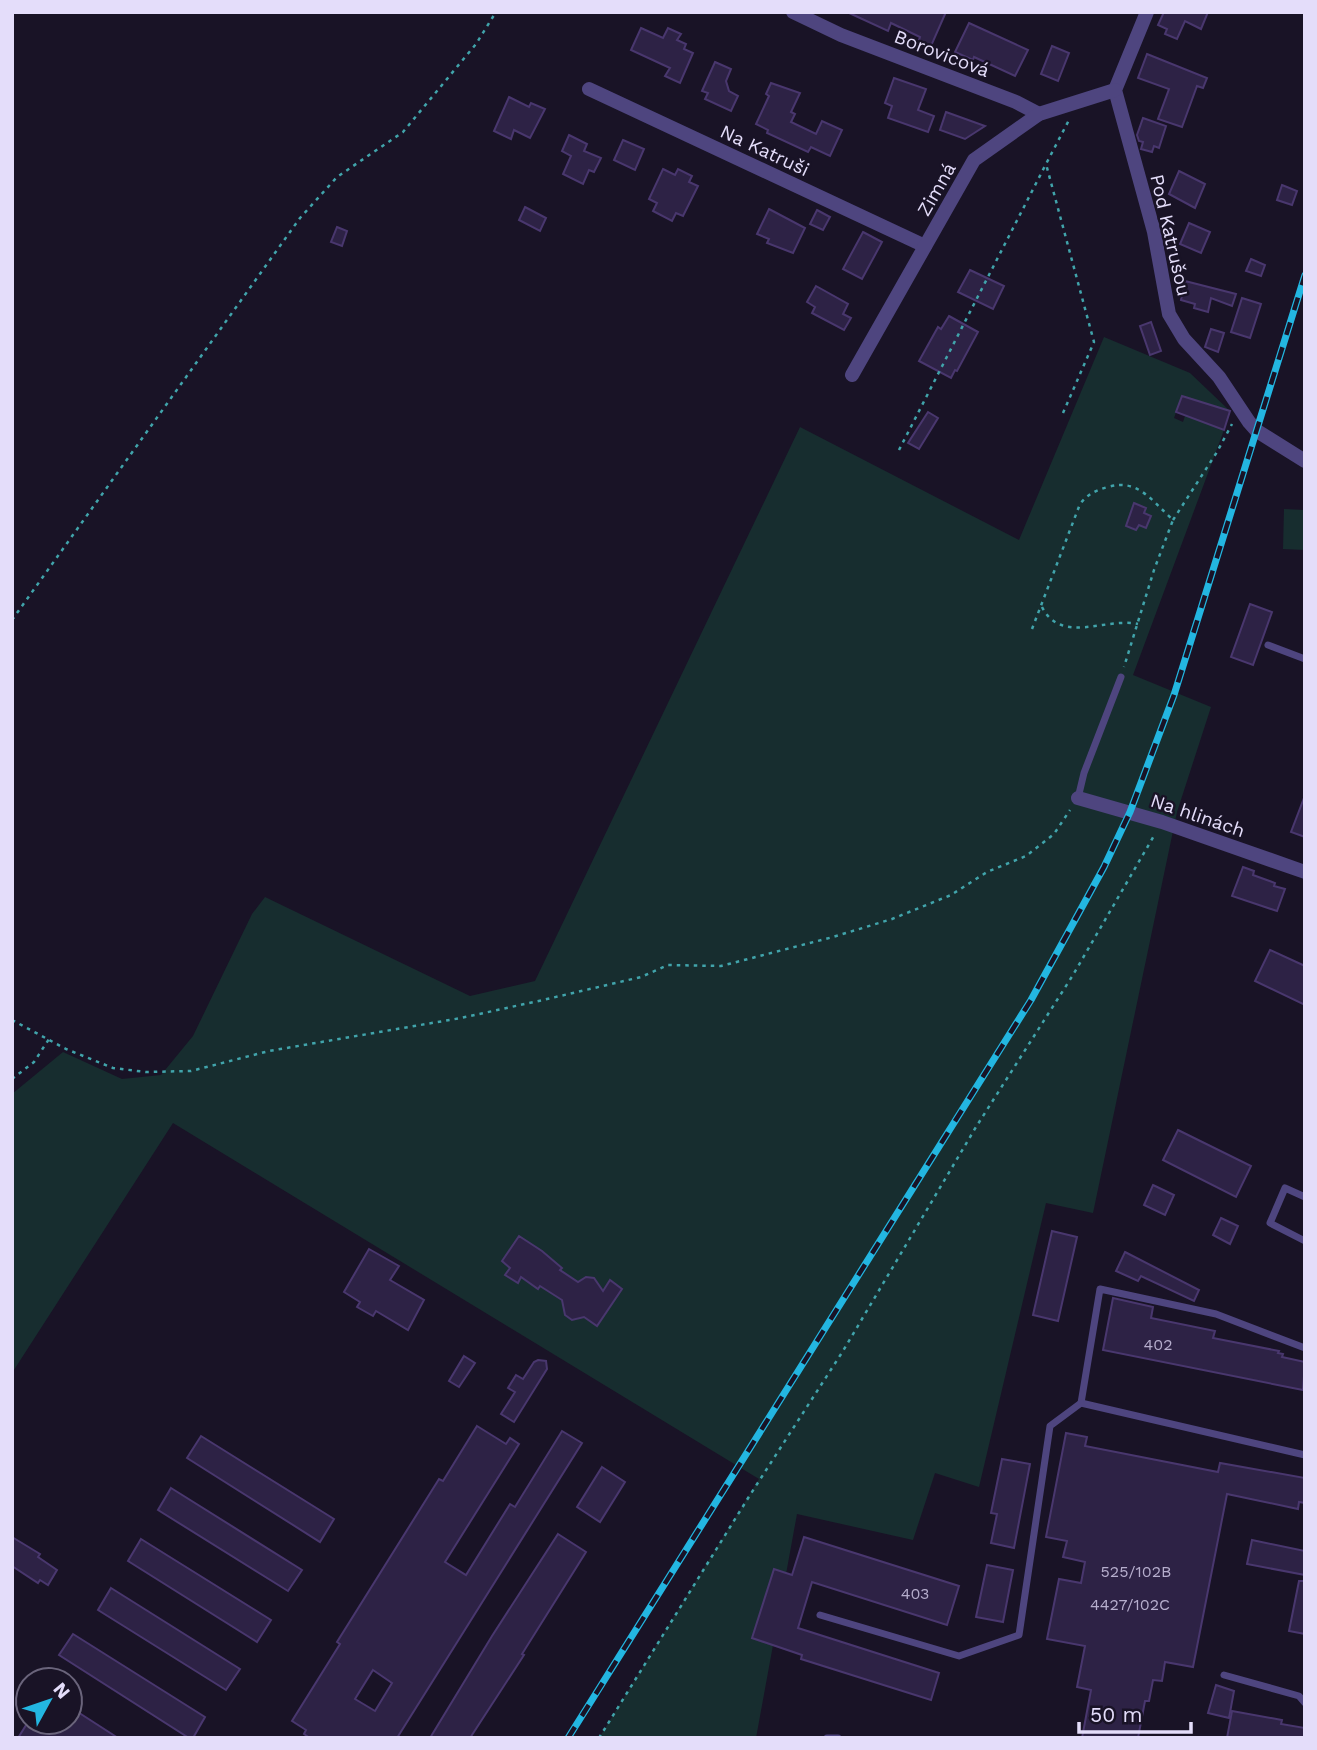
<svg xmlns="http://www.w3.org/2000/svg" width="1317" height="1750" font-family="'Work Sans',sans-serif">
	<rect width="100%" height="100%" fill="#191326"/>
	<g fill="#172d2f">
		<polygon points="1104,337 1190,373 1231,412 1182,396 1174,418 1183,422 1186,413 1190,417 1224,430 1133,675 1211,707 1177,812 1093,1213 1046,1203 979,1487 935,1473 913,1540 797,1514 756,1738 599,1738 759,1479 173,1123 12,1373 12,1094 63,1052 122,1079 161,1075 193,1036 252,914 265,897 470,996 535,981 800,427 1019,540"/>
		<polygon points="1284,509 1305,510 1305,550 1283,549"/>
	</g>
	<g fill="#2d2245" stroke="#49376e" stroke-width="2" fill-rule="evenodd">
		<polygon points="847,12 946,12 931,46 919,40 920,37 891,23 888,31"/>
		<polygon points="1164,12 1208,12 1201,29 1185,21 1177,39 1165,34 1167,29 1158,25"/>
		<polygon points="969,23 1028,50 1015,76 974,57 973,60 955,52"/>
		<polygon points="641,28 663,38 668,28 681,34 677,40 686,44 684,49 693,53 680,83 665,76 670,68 631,50"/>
		<polygon points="1052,46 1069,53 1058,81 1041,74"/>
		<polygon points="1147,54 1207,78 1203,88 1197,86 1182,127 1158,119 1169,89 1138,78"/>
		<polygon points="715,62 731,69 726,81 729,91 738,96 731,111 705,99 708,93 702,91"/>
		<polygon points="894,78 926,89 918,110 934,116 928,132 888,118 892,106 885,103"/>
		<polygon points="771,83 800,93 791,112 795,114 791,122 816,134 822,121 842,130 830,156 811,147 808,152 767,133 768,130 756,124 769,96 766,94"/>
		<polygon points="509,97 529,107 531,103 545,109 530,138 514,130 511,139 494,131"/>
		<polygon points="946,112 985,126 965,139 940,130"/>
		<polygon points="1143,118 1166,126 1159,148 1154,146 1152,152 1141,149 1143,142 1139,141 1137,135"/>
		<polygon points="569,135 587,144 584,151 601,158 594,172 589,170 583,184 563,174 571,156 562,151"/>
		<polygon points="623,140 644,149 635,170 614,160"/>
		<polygon points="663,169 675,175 678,169 692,176 689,182 698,186 683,216 676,213 672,221 653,211 657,203 649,199"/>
		<polygon points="1179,171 1205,184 1195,208 1169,194"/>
		<polygon points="1282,185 1297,191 1292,205 1277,200"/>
		<polygon points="525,207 546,218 540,231 519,220"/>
		<polygon points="769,209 805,228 793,253 767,243 769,239 757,234"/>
		<polygon points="817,210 830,217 823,230 810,224"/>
		<polygon points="1189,223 1210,232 1201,253 1180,244"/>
		<polygon points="337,227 347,231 342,246 331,242"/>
		<polygon points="863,232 882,242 862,279 843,269"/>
		<polygon points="1251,259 1265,265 1261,276 1246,271"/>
		<polygon points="970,270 1004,286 993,309 958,292"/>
		<polygon points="1185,281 1236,294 1232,306 1211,298 1208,312 1194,308 1195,304 1181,300"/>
		<polygon points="816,286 848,304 843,314 851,318 844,330 812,313 815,307 807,302"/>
		<polygon points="1242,298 1261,304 1250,338 1231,332"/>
		<polygon points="949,316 978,332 957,371 955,370 951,378 919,361 938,327 941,329"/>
		<polygon points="1151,322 1161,351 1150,355 1140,326"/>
		<polygon points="1211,329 1224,333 1218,352 1205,347"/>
		<polygon points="1182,396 1230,411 1224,430 1176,412"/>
		<polygon points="928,412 938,418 919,449 908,443"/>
		<polygon points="1134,503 1146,508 1144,513 1151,516 1146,528 1139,525 1136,530 1126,526"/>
		<polygon points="1250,604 1272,612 1253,665 1231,657"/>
		<polygon points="1304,798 1305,798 1305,837 1291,832"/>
		<polygon points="1243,867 1254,871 1253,875 1275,883 1274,886 1285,889 1277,911 1232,896"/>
		<polygon points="1270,950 1305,966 1305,1005 1255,981"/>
		<polygon points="1178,1130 1251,1166 1236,1197 1163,1160"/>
		<polygon points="1153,1185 1174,1195 1165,1215 1144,1205"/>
		<polygon points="1221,1218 1238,1226 1230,1244 1213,1235"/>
		<polygon points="1052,1231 1077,1237 1058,1321 1033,1315"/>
		<polygon points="519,1236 542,1251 562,1268 560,1270 578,1282 586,1277 594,1278 603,1291 610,1280 622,1289 597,1326 584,1317 572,1320 565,1315 562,1300 540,1286 538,1289 521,1277 518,1283 505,1275 510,1268 502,1261"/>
		<polygon points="369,1249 399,1266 390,1280 424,1300 408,1330 376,1311 373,1316 357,1307 360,1302 344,1292"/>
		<polygon points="1125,1252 1199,1290 1194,1301 1141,1276 1138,1281 1116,1271"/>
		<polygon points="1113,1298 1153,1307 1151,1318 1215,1331 1213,1338 1279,1351 1278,1353 1283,1354 1282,1357 1305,1362 1303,1390 1103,1350"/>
		<polygon points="464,1356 475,1363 459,1387 449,1381"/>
		<polygon points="538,1360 546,1361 547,1369 514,1422 501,1414 515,1392 508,1388 516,1375 523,1379 534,1362"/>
		<path d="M477 1426 506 1444 510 1438 519 1444 445 1562 466 1575 510 1504 515 1507 562 1431 582 1443 397 1738H310L304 1734 306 1730 292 1721 340 1644 337 1642 439 1479 443 1481ZM373 1670 392 1683 375 1711 355 1699Z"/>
		<polygon points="1066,1433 1087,1437 1085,1446 1218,1472 1220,1463 1305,1478 1305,1503 1299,1502 1298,1509 1227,1494 1193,1667 1165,1662 1162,1681 1153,1680 1149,1701 1145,1701 1138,1738 1082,1738 1091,1690 1077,1687 1085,1646 1047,1639 1059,1579 1081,1583 1085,1562 1063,1557 1067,1541 1046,1537"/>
		<polygon points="201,1436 334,1519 320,1542 187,1458"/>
		<polygon points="1002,1459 1030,1464 1014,1548 991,1543 997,1514 991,1513"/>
		<polygon points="602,1467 625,1482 600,1522 577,1507"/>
		<polygon points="171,1488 302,1570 288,1591 158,1510"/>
		<polygon points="558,1534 586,1552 522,1654 524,1655 470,1738 430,1738 492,1636"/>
		<polygon points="12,1537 40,1554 38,1557 57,1570 48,1585 40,1580 38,1583 12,1566"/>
		<polygon points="804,1537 959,1586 947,1625 812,1582 798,1628 939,1673 931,1700 801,1659 802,1655 752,1638 774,1569 792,1575"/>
		<polygon points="141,1539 271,1620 257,1642 128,1561"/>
		<polygon points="1252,1540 1305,1551 1305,1575 1247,1564"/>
		<polygon points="987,1565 1013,1570 1003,1622 976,1617"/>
		<polygon points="1299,1581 1305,1581 1305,1634 1289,1631"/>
		<polygon points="111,1588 240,1669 226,1690 98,1610"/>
		<polygon points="73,1634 205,1717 193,1738 189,1738 59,1655"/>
		<polygon points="1216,1685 1234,1691 1229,1718 1208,1713"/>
		<polygon points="70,1707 118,1738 18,1738 28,1722 70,1722"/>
		<polygon points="1232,1711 1282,1720 1281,1724 1305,1728 1305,1738 1227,1738"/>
	</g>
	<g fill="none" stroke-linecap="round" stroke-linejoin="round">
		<g stroke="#41a4ab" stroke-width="2.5" stroke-dasharray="3.5 5" stroke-linecap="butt">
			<polyline points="1063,413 1094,342 1046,164 1069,120"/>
			<polyline points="899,450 1046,164"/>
			<polyline points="1173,520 1217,452 1232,424"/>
			<path d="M1042 607C1061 645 1106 617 1138 624"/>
			<polyline points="12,620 300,218 337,177 403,132 476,44 496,12"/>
			<path d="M1032 629 1080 504C1088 494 1096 490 1108 487 1138 478 1152 501 1173 520L1154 570 1124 667"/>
			<polyline points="12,1020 66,1049 113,1068 146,1072 191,1071 269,1051 461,1018 543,1000 641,977 668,965 721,966 833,937 892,919 951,895 987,872 1026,856 1054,834 1070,810"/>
			<polyline points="12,1079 34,1062 49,1039"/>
			<polyline points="599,1738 750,1495 843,1351 976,1127 1073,975 1155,834"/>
		</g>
		<g stroke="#4e457f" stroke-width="7">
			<polyline points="1268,645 1305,659"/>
			<polyline points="1078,798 1084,773 1121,677"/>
			<polyline points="1305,1197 1285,1188 1270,1223 1305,1241"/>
			<polyline points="1305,1348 1216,1314 1100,1289 1081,1403 1305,1455"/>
			<polyline points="820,1615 959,1656 1019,1635 1050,1426 1081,1403"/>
			<polyline points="1224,1675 1299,1696 1305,1703"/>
			<polyline points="827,1738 838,1738"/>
		</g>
		<g stroke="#4e457f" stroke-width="14">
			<polyline points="793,12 841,35 1016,102 1039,114"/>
			<polyline points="1147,12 1115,90 1154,232 1169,314 1184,339 1219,377 1249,422 1257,431 1305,461"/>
			<polyline points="589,89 925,246"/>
			<polyline points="852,375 974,160 1039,114 1115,90"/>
			<polyline points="1078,798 1162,822 1305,872"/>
		</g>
		<g stroke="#23b6e1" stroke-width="7">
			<polyline id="rail" points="568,1738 1031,1000 1104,867 1130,812 1174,695 1305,275"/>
		</g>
		<use href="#rail" stroke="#191326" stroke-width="4.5" stroke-dasharray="13" stroke-linecap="butt"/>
	</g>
	<g text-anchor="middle" stroke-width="5" stroke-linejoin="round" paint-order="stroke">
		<g font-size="16" fill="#b6aecd">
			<text x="1158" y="1350">402</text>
			<text x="1136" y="1577">525/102B</text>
			<text x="915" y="1599">403</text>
			<text x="1130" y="1610">4427/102C</text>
		</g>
		<g font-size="19" fill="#e4ddfa" stroke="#191326">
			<text transform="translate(942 53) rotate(21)" y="7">Borovicová</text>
			<text transform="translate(765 150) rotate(25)" y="7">Na Katruši</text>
			<text transform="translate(936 189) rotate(-60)" y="7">Zimná</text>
			<text transform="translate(1171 235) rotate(77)" y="7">Pod Katrušou</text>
			<text transform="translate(1198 815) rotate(19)" y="7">Na hlinách</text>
		</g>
	</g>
	<rect width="1317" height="1750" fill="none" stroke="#e4ddfa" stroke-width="28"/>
	<g transform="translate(49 1701) rotate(50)"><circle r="33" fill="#191326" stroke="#6a647b" stroke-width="2"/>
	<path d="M0-5L12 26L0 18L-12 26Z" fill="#23b6e1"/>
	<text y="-10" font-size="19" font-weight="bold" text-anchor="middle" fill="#e4ddfa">N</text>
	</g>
	<path d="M1079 1722v10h112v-10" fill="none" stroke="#e4ddfa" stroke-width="3.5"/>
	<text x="1090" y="1722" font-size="21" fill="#e4ddfa" stroke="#191326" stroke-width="5" paint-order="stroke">50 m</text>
</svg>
